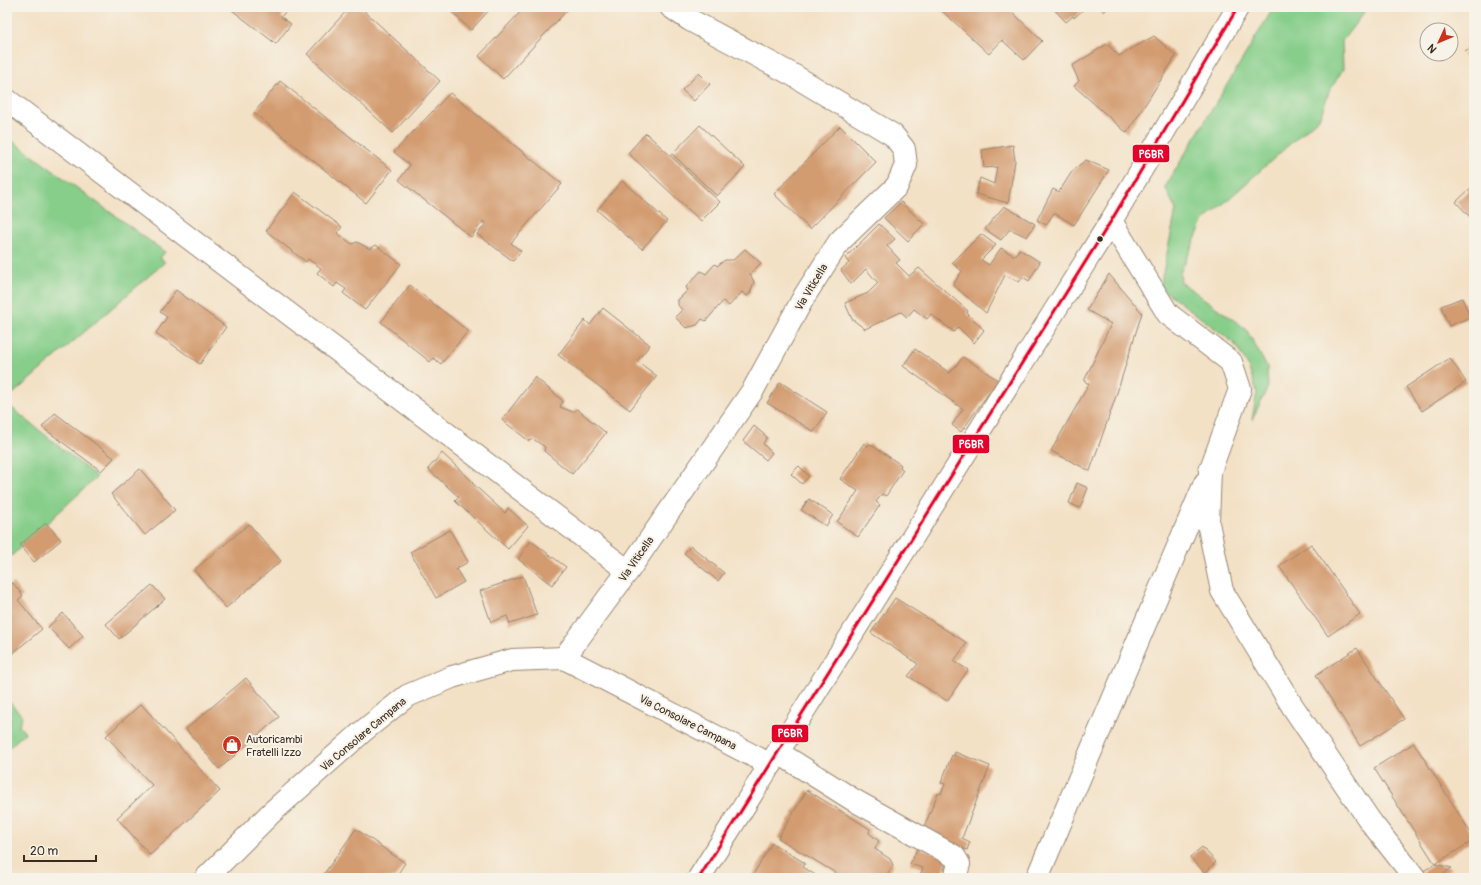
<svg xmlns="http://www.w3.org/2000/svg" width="1481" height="885" font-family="Pangolin,sans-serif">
	<rect width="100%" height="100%" fill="#f7f3e8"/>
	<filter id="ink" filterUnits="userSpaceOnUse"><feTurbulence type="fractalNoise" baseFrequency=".025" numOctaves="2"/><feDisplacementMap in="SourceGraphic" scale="8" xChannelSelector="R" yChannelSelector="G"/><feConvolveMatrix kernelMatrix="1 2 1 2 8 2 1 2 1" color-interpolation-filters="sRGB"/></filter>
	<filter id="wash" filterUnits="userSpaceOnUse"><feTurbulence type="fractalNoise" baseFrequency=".012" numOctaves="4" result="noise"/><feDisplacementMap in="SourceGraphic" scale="16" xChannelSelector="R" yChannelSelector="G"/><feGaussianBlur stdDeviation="0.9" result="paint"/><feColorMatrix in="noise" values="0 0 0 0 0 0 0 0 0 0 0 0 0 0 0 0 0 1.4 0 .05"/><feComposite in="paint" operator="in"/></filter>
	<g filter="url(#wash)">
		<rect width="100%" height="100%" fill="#f3e1c6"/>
		<g fill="#86ce8a" stroke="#607c54">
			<polygon points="1274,7 1368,7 1342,41 1343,69 1329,92 1320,117 1203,222 1180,273 1181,282 1246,329 1267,367 1268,387 1252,420 1257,392 1248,366 1234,343 1160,287 1176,210 1165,187"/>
			<polygon points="7,137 165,252 160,258 165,262 7,399"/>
			<polygon points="7,404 97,477 7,560"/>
			<polygon points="7,699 22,716 19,726 25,733 7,749"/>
		</g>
		<g id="blocks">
			<g fill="#d39b70">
				<polygon points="228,7 289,7 281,17 291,24 276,44"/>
				<polygon points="350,7 360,7 440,81 393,133 307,54"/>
				<polygon points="446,7 492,7 471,30"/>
				<polygon points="525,7 570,7 503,79 479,56"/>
				<polygon points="938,7 1007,7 1042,41 1024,60 1002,40 989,54"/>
				<polygon points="1052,7 1086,7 1074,18 1073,16 1066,22"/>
				<polygon points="1099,7 1109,7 1104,12"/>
				<polygon points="1118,7 1126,7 1122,11"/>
				<polygon points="1154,36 1176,56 1127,133 1074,86 1079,81 1072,66 1107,44 1119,56"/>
				<polygon points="1474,45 1474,63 1465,51"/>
				<polygon points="699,73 710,84 694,101 682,90"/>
				<polygon points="280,81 392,170 366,203 254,113"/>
				<polygon points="450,93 562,184 511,243 521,251 513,261 477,234 486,224 483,221 471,237 399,180 410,165 394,152"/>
				<polygon points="700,125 745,167 717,196 672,154"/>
				<polygon points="840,126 876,162 810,229 774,194"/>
				<polygon points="646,133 720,202 701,221 628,153"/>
				<polygon points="1013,145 1015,161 1008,203 976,194 980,178 994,184 997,167 984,168 982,150"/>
				<polygon points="1086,160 1109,170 1074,225 1054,213 1046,225 1037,220 1053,189 1059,192 1073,170"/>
				<polygon points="622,181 667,221 642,249 597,210"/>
				<polygon points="1474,185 1474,214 1470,217 1456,202"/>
				<polygon points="295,192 342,227 337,233 352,244 357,242 370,249 376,245 401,264 365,310 343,293 346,289 337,283 334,287 317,273 321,268 308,259 306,262 266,231"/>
				<polygon points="901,202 924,224 908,241 884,218"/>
				<polygon points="1004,206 1035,224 1027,237 1010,229 1001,240 985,229"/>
				<polygon points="879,224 895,239 887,246 900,260 896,263 909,276 919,268 968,311 967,313 984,330 974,343 958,327 954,332 931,314 927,319 914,309 907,317 901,312 865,329 852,319 845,303 868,293 878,283 866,269 851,284 841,270 849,263 845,258"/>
				<polygon points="981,234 996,245 981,260 989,265 1001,248 1015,256 1019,249 1040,262 1029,281 1023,277 1019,282 1005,275 986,313 953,285 962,271 952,263"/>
				<polygon points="745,249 761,263 750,274 754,282 750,293 747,296 742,292 729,306 723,301 706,321 702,319 697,325 686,328 675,317 682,310 678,305 678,300 688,290 686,287 701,271 706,274 715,264 717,266 725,260 733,260"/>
				<polygon points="1109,274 1142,313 1116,396 1090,471 1051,451 1089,384 1084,381 1111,324 1087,310"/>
				<polygon points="410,285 468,331 441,364 433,358 430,362 381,322"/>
				<polygon points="176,290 226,327 200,364 156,333 167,317 160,312"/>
				<polygon points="1462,298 1470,317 1449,326 1441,306"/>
				<polygon points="603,308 650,345 637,361 657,376 630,410 558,355 585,320 590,325"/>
				<polygon points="915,349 950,373 963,357 998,380 961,432 952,425 963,409 903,366"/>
				<polygon points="1450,358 1466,382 1422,411 1406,387"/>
				<polygon points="535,377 563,401 560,407 573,412 577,409 606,433 572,474 544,451 545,447 533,439 529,441 502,420"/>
				<polygon points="780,382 827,412 814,432 767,403"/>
				<polygon points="55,413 114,458 101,471 42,427"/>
				<polygon points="754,426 767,437 763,444 772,453 766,460 743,441"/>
				<polygon points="864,443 867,446 870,444 901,465 900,467 903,470 886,496 882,494 876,502 880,505 858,537 837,522 858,491 840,479"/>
				<polygon points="442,453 473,482 472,483 505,513 508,508 528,526 508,549 455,501 459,497 428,469"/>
				<polygon points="799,466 809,476 802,484 791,474"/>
				<polygon points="140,469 175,510 145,535 111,494"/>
				<polygon points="1077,483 1088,488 1080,508 1069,503"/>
				<polygon points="809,499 833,515 826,526 801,510"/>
				<polygon points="46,523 61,540 34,562 20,545"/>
				<polygon points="249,524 281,561 226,608 194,570"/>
				<polygon points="450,530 468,562 456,569 464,582 436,598 410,552"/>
				<polygon points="531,541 566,567 552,585 518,559"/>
				<polygon points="1311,544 1360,614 1328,636 1279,566"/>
				<polygon points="691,546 724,573 718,581 684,553"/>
				<polygon points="523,576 537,615 510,624 507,616 491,622 480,591"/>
				<polygon points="13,583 23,596 18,600 42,629 7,658 7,587"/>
				<polygon points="152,585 165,599 119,639 106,624"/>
				<polygon points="895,598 967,643 954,661 968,670 947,701 908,676 918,664 871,633"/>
				<polygon points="63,613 83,636 69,649 48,627"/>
				<polygon points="1357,648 1404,719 1360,746 1316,675"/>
				<polygon points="246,678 279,717 219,769 186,729"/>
				<polygon points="141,704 220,791 150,855 117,818 152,785 106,736"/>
				<polygon points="1414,743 1474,838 1474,840 1435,864 1374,768"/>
				<polygon points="955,752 990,766 962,838 970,842 967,850 922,832 938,793 941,794 945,784 941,783 952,755 954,756"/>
				<polygon points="807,790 870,829 869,833 879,841 875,849 890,859 893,865 885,878 844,878 778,838"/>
				<polygon points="356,829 405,863 395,878 321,878"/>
				<polygon points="772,843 805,863 803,867 820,878 751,878"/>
				<polygon points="918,847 948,858 941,878 928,878 920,875 923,868 910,864"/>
				<polygon points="1202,847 1216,862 1205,873 1190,857"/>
				<polygon points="1435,864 1452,868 1438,878 1426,878 1422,872"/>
				<polygon points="1213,873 1218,878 1208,878"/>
			</g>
		</g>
	</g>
	<g filter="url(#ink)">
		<use href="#blocks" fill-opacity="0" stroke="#978672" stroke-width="1"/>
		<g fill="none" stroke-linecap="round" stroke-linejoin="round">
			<g stroke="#978672" stroke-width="24">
				<g id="minor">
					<polyline points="7,100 628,571"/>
					<polyline points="1111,221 1168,314 1231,362 1240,389 1210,471 1208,523 1222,591 1293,707 1370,821 1415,878"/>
					<polyline points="564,658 628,571 753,390 805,295 839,242 897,186 906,165 904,149 893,135 793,75 690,20 671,7"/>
					<polyline points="779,753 852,799 954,856 959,864 955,878"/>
					<polyline points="206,878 271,813 362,732 407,696 452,677 512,660 564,658 771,765"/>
					<polyline points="1037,878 1205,483"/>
				</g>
			</g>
			<g stroke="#978672" stroke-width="24">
				<polyline id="major" points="699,878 1111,221 1238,7"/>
			</g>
			<use href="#minor" stroke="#fff" stroke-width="22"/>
			<use href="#major" stroke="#fff" stroke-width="22"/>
			<g stroke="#f7f3e8" stroke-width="6">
				<polyline id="bus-1" points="699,878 1111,221 1238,7"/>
			</g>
			<use href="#bus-1" stroke="#e4002b" stroke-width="3"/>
		</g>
	</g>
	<defs>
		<g id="shop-disc" transform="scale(1)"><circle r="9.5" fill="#c8321e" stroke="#f7f3e8"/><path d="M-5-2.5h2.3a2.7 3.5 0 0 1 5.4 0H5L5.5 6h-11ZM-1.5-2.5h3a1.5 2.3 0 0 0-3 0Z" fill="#fff"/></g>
	</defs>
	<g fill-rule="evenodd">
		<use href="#shop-disc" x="232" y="745"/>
	</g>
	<circle fill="#3b2a1e" stroke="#f7f3e8" stroke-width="1.5" cx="1100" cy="239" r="3.5"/>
	<g text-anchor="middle" stroke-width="4" stroke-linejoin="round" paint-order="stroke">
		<g font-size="11" fill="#3b2a1e" stroke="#f7f3e8">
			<text transform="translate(811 287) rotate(-59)" y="4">Via Viticella</text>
			<text transform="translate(636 559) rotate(-55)" y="4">Via Viticella</text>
			<text transform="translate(688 722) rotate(27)" y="4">Via Consolare Campana</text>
			<text transform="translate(363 734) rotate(-40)" y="4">Via Consolare Campana</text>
		</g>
		<g font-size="11" fill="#3b2a1e" stroke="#f7f3e8" text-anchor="start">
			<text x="246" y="743">Autoricambi<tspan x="246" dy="13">Fratelli Izzo</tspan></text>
		</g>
	</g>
	<g stroke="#f7f3e8" stroke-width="1.5">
		<rect x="1132" y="144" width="38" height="19" rx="4" fill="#e4002b"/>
		<rect x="952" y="434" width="38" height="20" rx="4" fill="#e4002b"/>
		<rect x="771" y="724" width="38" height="19" rx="4" fill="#e4002b"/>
	</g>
	<g font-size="11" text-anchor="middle" font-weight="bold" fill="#fff">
		<text x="1151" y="158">P6BR</text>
		<text x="971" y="448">P6BR</text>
		<text x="790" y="737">P6BR</text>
	</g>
	<rect width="1481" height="885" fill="none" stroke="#f7f3e8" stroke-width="24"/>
	<g transform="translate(1439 42) rotate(226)"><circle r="19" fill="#f7f3e8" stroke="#aca397"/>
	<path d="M0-3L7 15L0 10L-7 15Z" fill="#c8321e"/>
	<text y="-6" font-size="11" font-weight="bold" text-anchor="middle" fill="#3b2a1e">N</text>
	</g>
	<path d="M24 855v6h72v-6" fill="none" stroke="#3b2a1e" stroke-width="2"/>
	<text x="30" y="855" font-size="12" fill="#3b2a1e" stroke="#f7f3e8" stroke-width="3" paint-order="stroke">20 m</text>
</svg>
